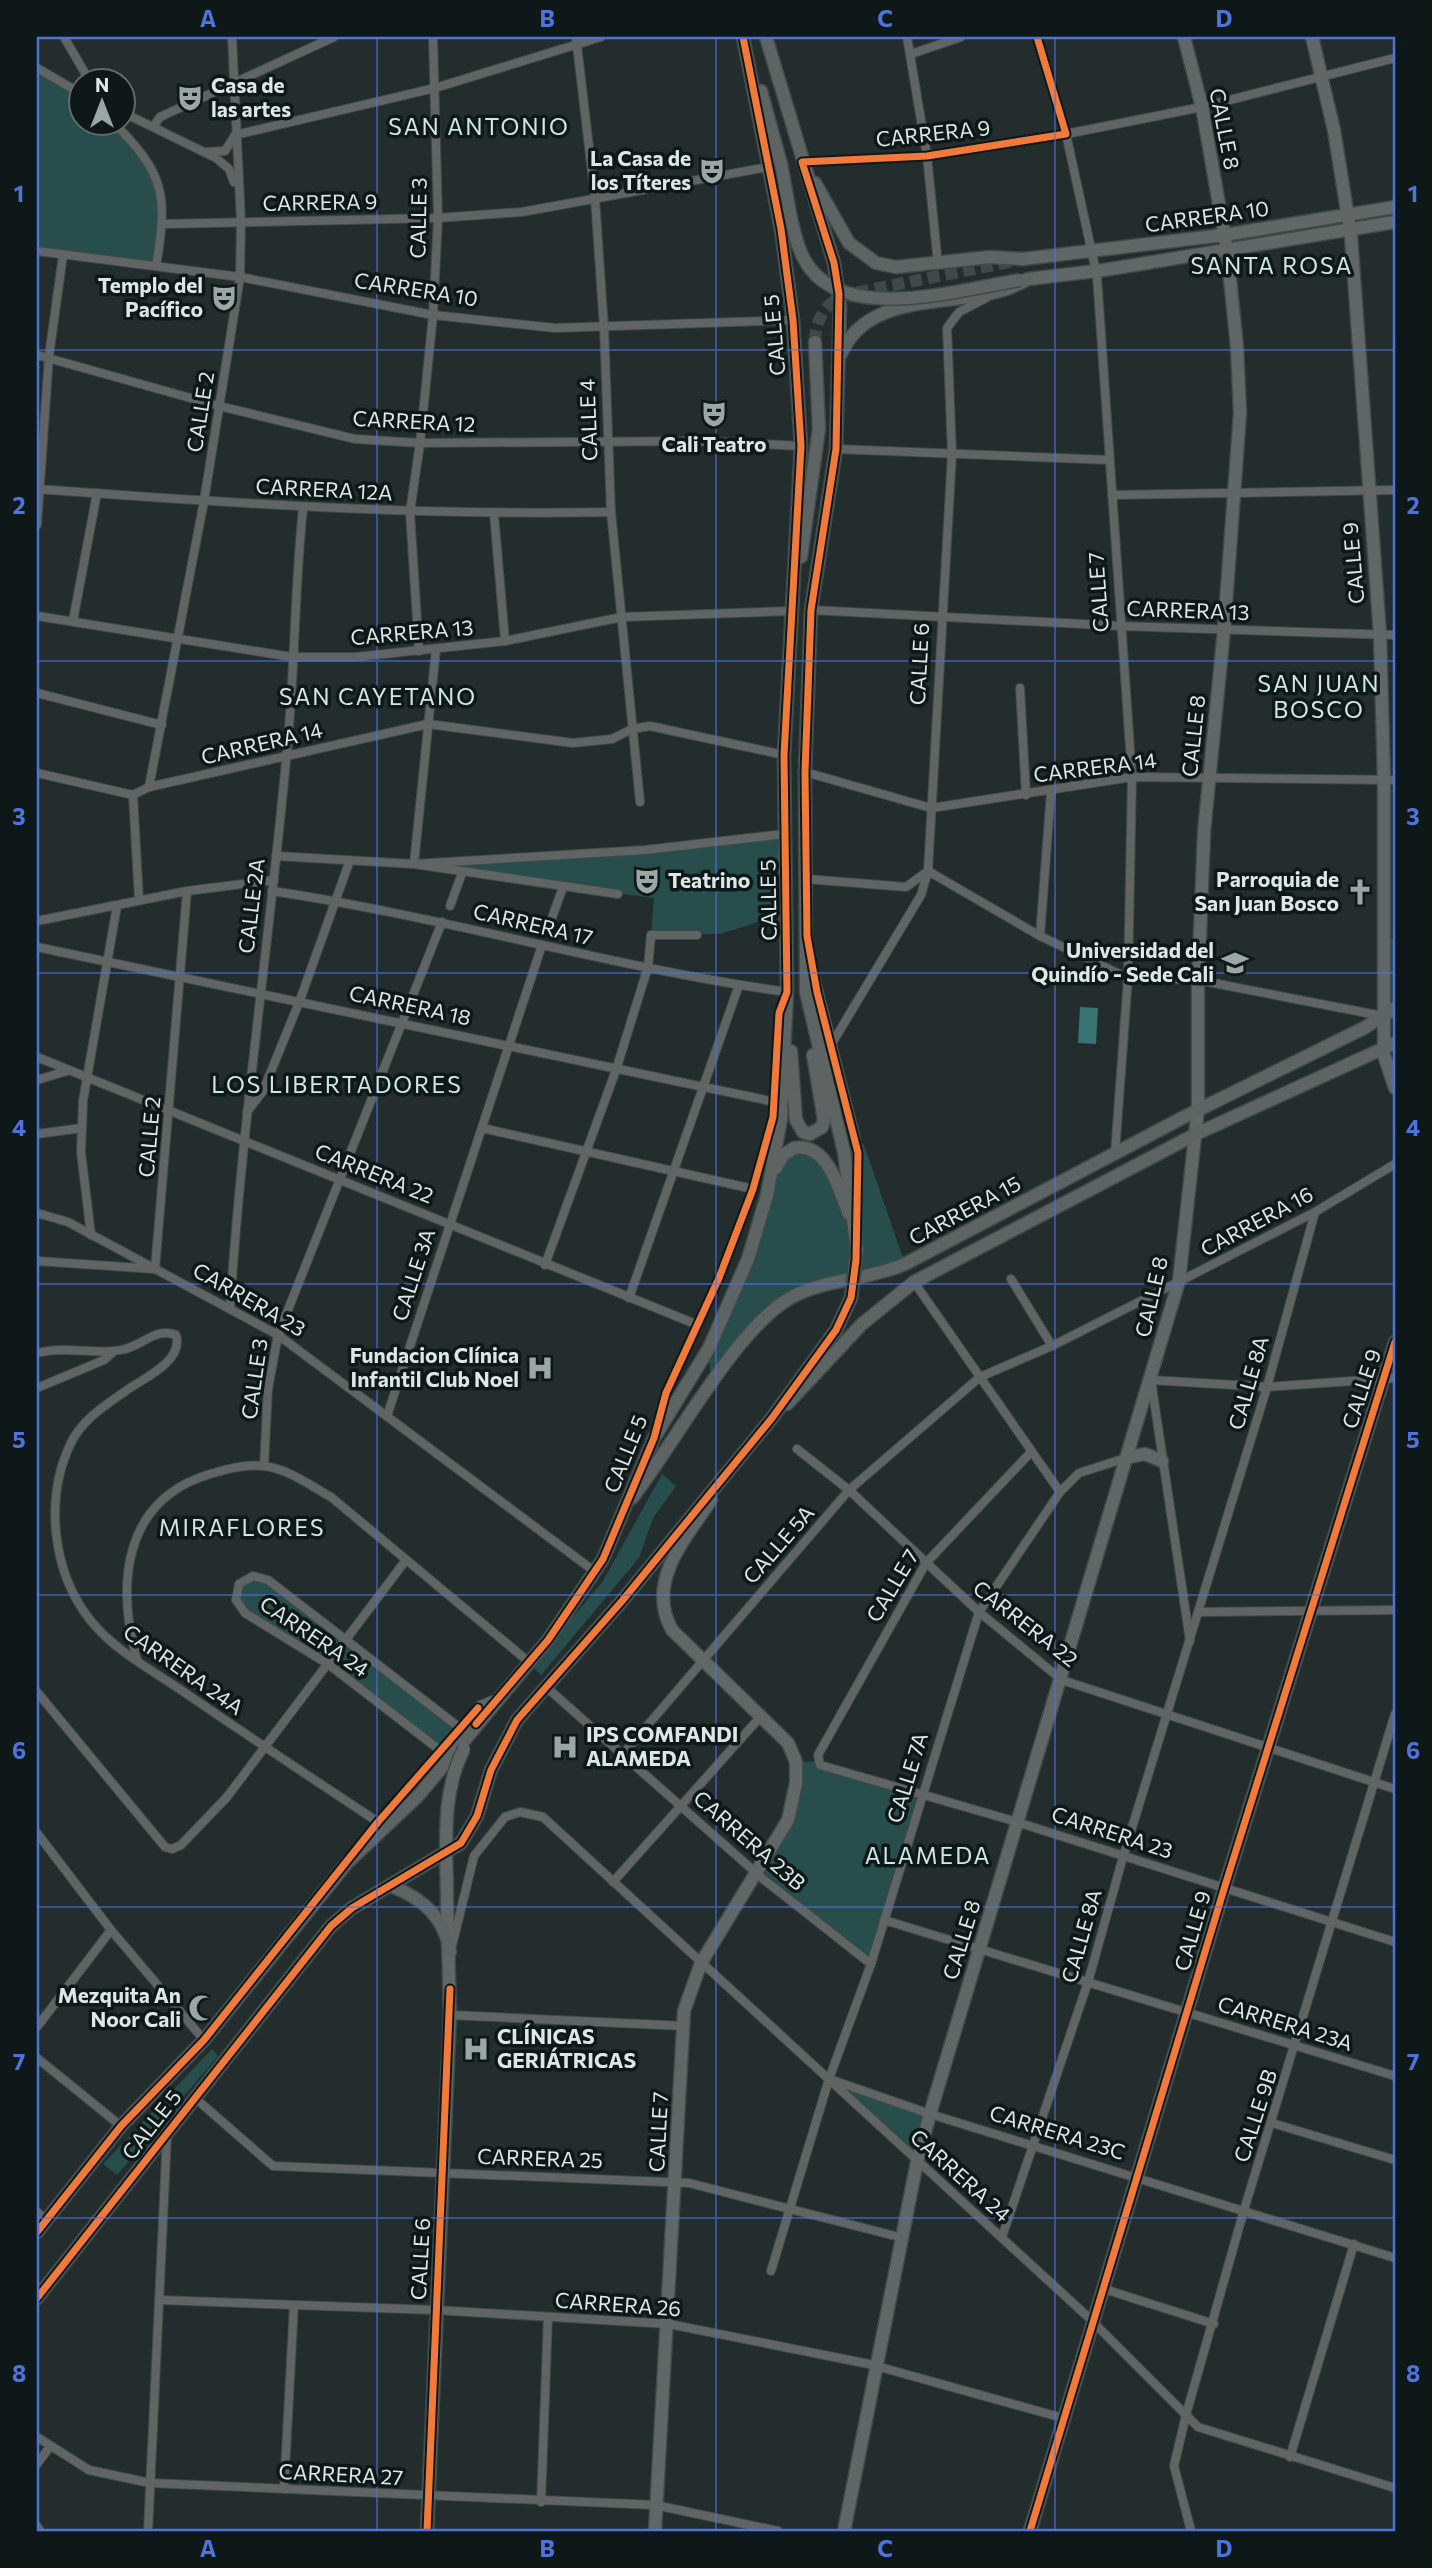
<svg xmlns="http://www.w3.org/2000/svg" width="1432" height="2568" font-family="Commissioner,sans-serif">
	<rect width="100%" height="100%" fill="#232d2d"/>
	<g fill="#274d4d" fill-rule="evenodd">
		<polygon points="37,68 80,93 80,122 113,123 139,149 163,199 156,266 37,251"/>
		<path d="M785 834 787 913 720 934 651 935 654 898 462 873 458 860 645 850ZM651 868 659 875 660 885 653 893 643 894 635 887 634 877 641 869Z"/>
		<polygon points="1395,939 1395,1008 1384,1016 1384,940"/>
		<polygon points="856,1138 864,1145 905,1264 795,1295 730,1358 710,1372 709,1348 783,1155 813,1150 854,1225"/>
		<polygon points="662,1474 676,1486 653,1518 639,1558 541,1675 532,1666 603,1581"/>
		<polygon points="261,1576 460,1728 441,1751 328,1664 239,1607 239,1584"/>
		<polygon points="818,1761 921,1797 871,1964 756,1872 789,1820 796,1762"/>
		<polygon points="212,2049 218,2056 117,2175 103,2164"/>
		<polygon points="829,2079 930,2114 917,2162"/>
	</g>
	<polygon fill="#397372" points="1080,1007 1098,1008 1096,1044 1078,1043"/>
	<g fill="none" stroke-linecap="round" stroke-linejoin="round">
		<path stroke="#3f4949" stroke-width="12" stroke-dasharray="12 6" stroke-linecap="butt" d="M815 342C815 320 825 304 844 295L1014 261"/>
		<g stroke="#414a4a" stroke-width="10">
			<g id="street">
				<polyline points="64,37 89,80"/>
				<polyline points="576,37 595,198 604,328 611,512 640,802"/>
				<polyline points="907,37 927,156 938,264"/>
				<polyline points="1037,37 1066,134 1097,276 1132,777 1128,978 1115,1153"/>
				<polyline points="911,54 961,37"/>
				<polyline points="37,68 80,93"/>
				<polyline points="122,112 216,158 229,169 234,182"/>
				<path d="M113 122C165 174 168 195 156 266"/>
				<polyline points="153,127 160,117 334,37"/>
				<polyline points="206,152 225,151 235,135 435,88 601,37"/>
				<polyline points="802,162 927,156 1066,134 1202,107 1395,58"/>
				<polyline points="163,224 438,218 522,212 768,167"/>
				<polyline points="37,251 240,277 433,315 555,328 793,320"/>
				<polyline points="37,355 219,406 355,439 420,443 705,441 801,446"/>
				<polyline points="836,449 1109,460"/>
				<path d="M37 489C228 503 418 516 611 512"/>
				<polyline points="1112,495 1395,490"/>
				<polyline points="494,514 505,641"/>
				<polyline points="37,525 49,356 63,255"/>
				<polyline points="811,610 1120,626 1395,635"/>
				<polyline points="37,616 292,657 356,657 505,641 622,617 790,611"/>
				<polyline points="73,621 97,493"/>
				<polyline points="419,651 410,512 420,443 433,315 438,218 433,37"/>
				<polyline points="1020,688 1026,795"/>
				<polyline points="37,693 162,725"/>
				<polyline points="805,772 931,808 1132,777 1395,780"/>
				<polyline points="37,773 133,795 149,787 428,724 573,743 612,739 632,729 650,726 784,755"/>
				<polyline points="149,787 204,501 240,277 241,222 232,37"/>
				<polyline points="133,795 139,900"/>
				<polyline points="276,856 414,864 618,894"/>
				<polyline points="414,864 645,850 785,834"/>
				<polyline points="414,864 436,649"/>
				<polyline points="928,871 1040,936 1128,978 1198,980 1382,1016"/>
				<polyline points="807,879 906,887 928,871"/>
				<path d="M272 891C445 917 614 968 787 992L779 1013 773 1117 753 1189 719 1278 666 1393 658 1424"/>
				<polyline points="450,906 462,873"/>
				<polyline points="37,921 187,891 274,880"/>
				<polyline points="549,926 563,887"/>
				<polyline points="1040,936 1051,791"/>
				<polyline points="37,947 775,1102"/>
				<polyline points="810,956 856,1138 856,1210"/>
				<polyline points="831,1045 921,895 928,871 952,454 947,328 959,312 986,298"/>
				<polyline points="37,1057 698,1325"/>
				<polyline points="37,1080 67,1071"/>
				<polyline points="247,1112 263,1091 300,1000 350,860"/>
				<polyline points="482,1128 753,1189"/>
				<polyline points="37,1134 82,1128"/>
				<polyline points="37,1213 68,1222 278,1335 594,1571"/>
				<polyline points="91,1235 81,1152 83,1101 117,906"/>
				<polyline points="37,1261 155,1269 187,891"/>
				<polyline points="545,1265 616,1070 648,967 651,935 697,935"/>
				<polyline points="1011,1279 1052,1346"/>
				<polyline points="914,1282 1060,1492"/>
				<polyline points="629,1298 739,985"/>
				<path d="M230 1308C242 1124 269 943 286 761 295 677 294 592 303 508"/>
				<path d="M37 1353C68 1345 99 1356 125 1349 143 1345 156 1327 176 1335 184 1361 144 1378 127 1390 106 1405 81 1420 70 1445 44 1501 53 1574 91 1621 115 1651 152 1670 184 1692 248 1736 313 1779 378 1822"/>
				<polyline points="37,1388 104,1360 114,1351"/>
				<polyline points="387,1416 542,945"/>
				<polyline points="797,1449 849,1490 979,1612 1062,1680 1395,1789"/>
				<polyline points="1031,1452 926,1563 818,1755 820,1765 1007,1819 1395,1942"/>
				<polyline points="264,1466 268,1389 278,1335 442,922"/>
				<polyline points="1199,1612 1395,1610"/>
				<polyline points="1190,1641 1151,1380 1267,1387 1395,1378"/>
				<path d="M137 1660C116 1584 123 1500 210 1474 226 1469 246 1464 263 1466 287 1468 311 1486 331 1497L529 1662"/>
				<polyline points="545,1686 763,1879 871,1964"/>
				<polyline points="37,1692 165,1847 172,1849 181,1845 227,1797 406,1560"/>
				<polyline points="441,1751 328,1664 245,1613 236,1600 239,1584 253,1576 268,1580 460,1728"/>
				<polyline points="623,1754 849,1490 980,1377 1052,1346 1188,1277 1315,1212 1395,1164"/>
				<polyline points="37,1833 111,1930 204,2040"/>
				<polyline points="364,1841 480,1705 497,1698"/>
				<polyline points="613,1882 762,1715"/>
				<polyline points="884,1920 1395,2076"/>
				<polyline points="452,1946 474,1856 505,1817 520,1812 543,1817 1087,2316 1198,2427 1395,2488"/>
				<polyline points="450,2015 684,2026"/>
				<polyline points="37,2027 111,1930"/>
				<polyline points="37,2058 121,2126"/>
				<polyline points="832,2080 930,2114 1395,2258"/>
				<polyline points="195,2098 273,2166 689,2183 903,2238"/>
				<polyline points="1272,2123 1395,2160"/>
				<polyline points="37,2212 46,2220"/>
				<polyline points="1002,2237 1088,1982 1123,1857 1267,1387 1315,1212"/>
				<polyline points="771,2271 829,2079 871,1964 979,1612 1060,1492 1079,1473 1129,1457"/>
				<polyline points="1104,2289 1214,2324"/>
				<polyline points="160,2300 435,2310 669,2324 869,2364 1063,2418"/>
				<polyline points="37,2437 89,2470 150,2483 655,2505 778,2531"/>
				<polyline points="1290,2457 1354,2244"/>
				<polyline points="37,2464 49,2448"/>
				<polyline points="284,2489 294,2305"/>
				<polyline points="541,2502 548,2317"/>
				<polyline points="37,2526 40,2531"/>
				<polyline points="148,2531 167,2136"/>
				<polyline points="1191,2531 1174,2466 1186,2415 1244,2210 1395,1714"/>
			</g>
		</g>
		<g stroke="#414a4a" stroke-width="15">
			<g id="secondary">
				<polyline points="1312,37 1334,130 1351,236 1380,635 1384,780 1384,1055 1395,1088"/>
				<polyline points="1023,259 1224,235 1395,207"/>
				<polyline points="1028,279 1104,270 1395,222"/>
				<polyline points="1129,1457 1145,1454 1162,1461"/>
				<polyline points="427,2531 450,2015 447,1901"/>
				<path d="M655 2531 684 2011 701 1963 788 1820 796 1783V1762L788 1743 672 1630C645 1582 686 1538 711 1500"/>
				<polyline points="844,2531 917,2162 930,2114 1179,1281 1198,1109 1198,986 1204,832 1224,630 1240,413 1237,347 1227,250 1202,107 1184,37"/>
				<polyline points="1030,2531 1224,1889 1395,1342"/>
			</g>
		</g>
		<g stroke="#414a4a" stroke-width="15">
			<g id="primary">
				<polyline points="766,37 834,263 840,305 836,449 811,610 805,772 806,992 844,1152 857,1250"/>
				<polyline points="761,91 781,164"/>
				<polyline points="815,183 849,243 876,263 896,267 990,257 1023,259"/>
				<path d="M841 354C867 292 949 307 1003 290 1011 288 1020 283 1028 279"/>
				<polyline points="801,557 819,429 815,342"/>
				<polyline points="791,1051 796,1120 803,1132 810,1134 822,1127 824,1120 813,1055"/>
				<path d="M776 1168 783 1155 794 1148C828 1142 839 1190 849 1214"/>
				<polyline points="787,1404 862,1324 914,1282 1196,1134 1395,1043"/>
				<path d="M632 1498C674 1445 737 1326 792 1297 825 1279 869 1280 905 1264L1184 1117 1364 1028 1395 1008"/>
				<path d="M391 1886C422 1898 445 1917 450 1952"/>
				<polyline points="37,2232 121,2126 204,2040 347,1863 418,1796 548,1640 603,1559 654,1438 709,1348 748,1259 767,1195 781,1119 787,992 784,755 801,446 793,320 781,229 743,37"/>
				<polyline points="37,2298 331,1926 352,1908 461,1843 477,1816 491,1770 517,1720 622,1601 772,1418 836,1330 851,1298"/>
			</g>
		</g>
		<use href="#street" stroke="#606564" stroke-width="8"/>
		<use href="#secondary" stroke="#616767" stroke-width="12"/>
		<use href="#primary" stroke="#5e6464" stroke-width="12"/>
		<g stroke="#414a4a" stroke-width="15" stroke-linecap="butt">
			<path id="secondary-bridge" d="M447 1901C447 1850 440 1795 464 1749"/>
		</g>
		<g stroke="#414a4a" stroke-width="15" stroke-linecap="butt">
			<g id="primary-bridge">
				<path d="M781 164C787 192 791 234 804 259 840 327 960 289 1020 280"/>
				<polyline points="851,1298 857,1250"/>
			</g>
		</g>
		<use href="#secondary-bridge" stroke="#616767" stroke-width="12"/>
		<use href="#primary-bridge" stroke="#5e6464" stroke-width="12"/>
		<g stroke="#0f1818" stroke-width="11">
			<g id="cycleway">
				<polyline points="476,1724 548,1640 603,1559 654,1438 666,1393 719,1278 753,1189 773,1117 779,1013 787,992 784,755 801,446 793,320 781,229 743,37"/>
				<polyline points="37,2232 121,2126 204,2040 378,1822 478,1708"/>
				<polyline points="37,2298 331,1926 352,1908 461,1843 477,1816 491,1770 517,1720 622,1601 772,1418 836,1330 851,1298 856,1260 858,1153 817,992 807,936 805,772 811,610 836,449 839,294 834,263 802,162 927,156 1066,134 1037,37"/>
				<polyline points="427,2531 450,1989"/>
				<polyline points="1030,2531 1224,1889 1395,1342"/>
			</g>
		</g>
		<use href="#cycleway" stroke="#f17a3a" stroke-width="7"/>
	</g>
	<path fill="none" stroke="#4c74dc" stroke-width="2" stroke-opacity="0.55" d="M377 37V2531M716 37V2531M1055 37V2531M37 350H1395M37 661H1395M37 973H1395M37 1284H1395M37 1595H1395M37 1907H1395M37 2218H1395"/>
	<defs>
		<g id="theatre-bare" transform="scale(2.1)"><path d="M-5-5.5Q0-4 5-5.5V0Q5 5 0 6Q-5 5-5 0ZM-3.3-2.5H-1v1.5H-3.3ZM1-2.5H3.3v1.5H1ZM-2.8 1Q0 5.5 2.8 1Z" fill="#9ba7a6" stroke="#0f1818" stroke-width="2.5" paint-order="stroke"/></g>
		<g id="church-bare" transform="scale(2.1)"><path d="M-1.2-6h2.4v3.5h3.3v2.4h-3.3V6h-2.4V-.1h-3.3v-2.4h3.3Z" fill="#9ba7a6" stroke="#0f1818" stroke-width="2.5" paint-order="stroke"/></g>
		<g id="university-bare" transform="scale(2.1)"><path d="M0-5L7-2L0 1L-7-2ZM-4 1L0 2.5L4 1V4Q0 6-4 4Z" fill="#9ba7a6" stroke="#0f1818" stroke-width="2.5" paint-order="stroke"/></g>
		<g id="hospital-bare" transform="scale(2.1)"><path d="M-5-5h3v3.5h4V-5h3V5h-3V1.5h-4V5h-3Z" fill="#9ba7a6" stroke="#0f1818" stroke-width="2.5" paint-order="stroke"/></g>
		<g id="mosque-bare" transform="scale(2.1)"><path d="M3.5-4.9A6 6 0 1 0 3.5 4.9A5 5 0 1 1 3.5-4.9Z" fill="#9ba7a6" stroke="#0f1818" stroke-width="2.5" paint-order="stroke"/></g>
	</defs>
	<g fill-rule="evenodd">
		<use href="#theatre-bare" x="190" y="98"/>
		<use href="#theatre-bare" x="712" y="171"/>
		<use href="#theatre-bare" x="224" y="298"/>
		<use href="#theatre-bare" x="714" y="414"/>
		<use href="#theatre-bare" x="647" y="881"/>
		<use href="#church-bare" x="1360" y="892"/>
		<use href="#university-bare" x="1235" y="963"/>
		<use href="#hospital-bare" x="540" y="1368"/>
		<use href="#hospital-bare" x="565" y="1747"/>
		<use href="#mosque-bare" x="202" y="2008"/>
		<use href="#hospital-bare" x="476" y="2049"/>
	</g>
	<g text-anchor="middle" stroke-width="7" stroke-linejoin="round" paint-order="stroke">
		<g font-size="21" font-weight="bold" fill="#dbe8e7" stroke="#0f1818" text-anchor="end">
			<text x="211" y="93" text-anchor="start">Casa de<tspan x="211" dy="24">las artes</tspan></text>
			<text x="691" y="166">La Casa de<tspan x="691" dy="24">los Títeres</tspan></text>
			<text x="203" y="293">Templo del<tspan x="203" dy="24">Pacífico</tspan></text>
			<text x="714" y="452" text-anchor="middle">Cali Teatro</text>
			<text x="1339" y="887">Parroquia de<tspan x="1339" dy="24">San Juan Bosco</tspan></text>
			<text x="668" y="888" text-anchor="start">Teatrino</text>
			<text x="1214" y="958">Universidad del<tspan x="1214" dy="24">Quindío - Sede Cali</tspan></text>
			<text x="519" y="1363">Fundacion Clínica<tspan x="519" dy="24">Infantil Club Noel</tspan></text>
			<text x="586" y="1742" text-anchor="start">IPS COMFANDI<tspan x="586" dy="24">ALAMEDA</tspan></text>
			<text x="181" y="2003">Mezquita An<tspan x="181" dy="24">Noor Cali</tspan></text>
			<text x="497" y="2044" text-anchor="start">CLÍNICAS<tspan x="497" dy="24">GERIÁTRICAS</tspan></text>
		</g>
		<g font-size="21" fill="#dbe8e7" stroke="#0f1818">
			<text transform="translate(1224 129) rotate(79)" y="7">CALLE 8</text>
			<text transform="translate(933 134) rotate(-6)" y="7">CARRERA 9</text>
			<text transform="translate(320 203) rotate(-1)" y="7">CARRERA 9</text>
			<text transform="translate(1207 217) rotate(-8)" y="7">CARRERA 10</text>
			<text transform="translate(419 218) rotate(-89)" y="7">CALLE 3</text>
			<text transform="translate(416 290) rotate(9)" y="7">CARRERA 10</text>
			<text transform="translate(775 335) rotate(-95)" y="7">CALLE 5</text>
			<text transform="translate(201 412) rotate(-81)" y="7">CALLE 2</text>
			<text transform="translate(589 420) rotate(-92)" y="7">CALLE 4</text>
			<text transform="translate(414 422) rotate(3)" y="7">CARRERA 12</text>
			<text transform="translate(324 490) rotate(3)" y="7">CARRERA 12A</text>
			<text transform="translate(1354 563) rotate(-95)" y="7">CALLE 9</text>
			<text transform="translate(1099 592) rotate(-94)" y="7">CALLE 7</text>
			<text transform="translate(1188 611) rotate(2)" y="7">CARRERA 13</text>
			<text transform="translate(412 633) rotate(-5)" y="7">CARRERA 13</text>
			<text transform="translate(920 664) rotate(-87)" y="7">CALLE 6</text>
			<text transform="translate(1194 736) rotate(-84)" y="7">CALLE 8</text>
			<text transform="translate(262 744) rotate(-13)" y="7">CARRERA 14</text>
			<text transform="translate(1095 768) rotate(-7)" y="7">CARRERA 14</text>
			<text transform="translate(769 900) rotate(-91)" y="7">CALLE 5</text>
			<text transform="translate(252 906) rotate(-83)" y="7">CALLE 2A</text>
			<text transform="translate(533 925) rotate(13)" y="7">CARRERA 17</text>
			<text transform="translate(410 1006) rotate(12)" y="7">CARRERA 18</text>
			<text transform="translate(150 1137) rotate(-85)" y="7">CALLE 2</text>
			<text transform="translate(374 1174) rotate(22)" y="7">CARRERA 22</text>
			<text transform="translate(965 1211) rotate(-28)" y="7">CARRERA 15</text>
			<text transform="translate(1257 1222) rotate(-28)" y="7">CARRERA 16</text>
			<text transform="translate(414 1275) rotate(-72)" y="7">CALLE 3A</text>
			<text transform="translate(1152 1297) rotate(-77)" y="7">CALLE 8</text>
			<text transform="translate(249 1300) rotate(30)" y="7">CARRERA 23</text>
			<text transform="translate(255 1379) rotate(-82)" y="7">CALLE 3</text>
			<text transform="translate(1249 1383) rotate(-74)" y="7">CALLE 8A</text>
			<text transform="translate(1362 1389) rotate(-72)" y="7">CALLE 9</text>
			<text transform="translate(626 1454) rotate(-68)" y="7">CALLE 5</text>
			<text transform="translate(779 1545) rotate(-49)" y="7">CALLE 5A</text>
			<text transform="translate(893 1586) rotate(-59)" y="7">CALLE 7</text>
			<text transform="translate(1025 1624) rotate(38)" y="7">CARRERA 22</text>
			<text transform="translate(314 1637) rotate(34)" y="7">CARRERA 24</text>
			<text transform="translate(183 1670) rotate(35)" y="7">CARRERA 24A</text>
			<text transform="translate(908 1778) rotate(-73)" y="7">CALLE 7A</text>
			<text transform="translate(1112 1833) rotate(18)" y="7">CARRERA 23</text>
			<text transform="translate(749 1841) rotate(41)" y="7">CARRERA 23B</text>
			<text transform="translate(1193 1931) rotate(-74)" y="7">CALLE 9</text>
			<text transform="translate(1082 1936) rotate(-74)" y="7">CALLE 8A</text>
			<text transform="translate(962 1940) rotate(-73)" y="7">CALLE 8</text>
			<text transform="translate(1285 2024) rotate(17)" y="7">CARRERA 23A</text>
			<text transform="translate(1256 2116) rotate(-72)" y="7">CALLE 9B</text>
			<text transform="translate(152 2125) rotate(-52)" y="7">CALLE 5</text>
			<text transform="translate(659 2132) rotate(-87)" y="7">CALLE 7</text>
			<text transform="translate(1057 2133) rotate(17)" y="7">CARRERA 23C</text>
			<text transform="translate(540 2159) rotate(2)" y="7">CARRERA 25</text>
			<text transform="translate(960 2176) rotate(42)" y="7">CARRERA 24</text>
			<text transform="translate(421 2259) rotate(-87)" y="7">CALLE 6</text>
			<text transform="translate(618 2305) rotate(4)" y="7">CARRERA 26</text>
			<text transform="translate(341 2475) rotate(3)" y="7">CARRERA 27</text>
		</g>
		<g font-size="23" letter-spacing="2" fill="#cee7e6" stroke="#0f1818">
			<text x="479" y="135">SAN ANTONIO</text>
			<text x="1272" y="274">SANTA ROSA</text>
			<text x="1319" y="692">SAN JUAN<tspan x="1319" dy="26">BOSCO</tspan></text>
			<text x="378" y="705">SAN CAYETANO</text>
			<text x="337" y="1093">LOS LIBERTADORES</text>
			<text x="242" y="1536">MIRAFLORES</text>
			<text x="928" y="1864">ALAMEDA</text>
		</g>
	</g>
	<rect width="1432" height="2568" fill="none" stroke="#0f1818" stroke-width="77"/>
	<g transform="translate(102 102)"><circle r="33" fill="#0f1818" stroke="#616b6b" stroke-width="2"/>
	<path d="M0-5L12 26L0 18L-12 26Z" fill="#9ba7a6"/>
	<text y="-10" font-size="19" font-weight="bold" text-anchor="middle" fill="#dbe8e7">N</text>
	</g>
	<rect x="38" y="38" width="1356" height="2492" fill="none" stroke="#4c74dc" stroke-width="2.5"/>
	<g font-size="23" text-anchor="middle" font-weight="bold" fill="#4c74dc">
		<text x="208" y="27">A</text>
		<text x="547" y="27">B</text>
		<text x="885" y="27">C</text>
		<text x="1224" y="27">D</text>
		<text x="19" y="202">1</text>
		<text x="1413" y="202">1</text>
		<text x="19" y="514">2</text>
		<text x="1413" y="514">2</text>
		<text x="19" y="825">3</text>
		<text x="1413" y="825">3</text>
		<text x="19" y="1136">4</text>
		<text x="1413" y="1136">4</text>
		<text x="19" y="1448">5</text>
		<text x="1413" y="1448">5</text>
		<text x="19" y="1759">6</text>
		<text x="1413" y="1759">6</text>
		<text x="19" y="2070">7</text>
		<text x="1413" y="2070">7</text>
		<text x="19" y="2382">8</text>
		<text x="1413" y="2382">8</text>
		<text x="208" y="2557">A</text>
		<text x="547" y="2557">B</text>
		<text x="885" y="2557">C</text>
		<text x="1224" y="2557">D</text>
	</g>
</svg>
